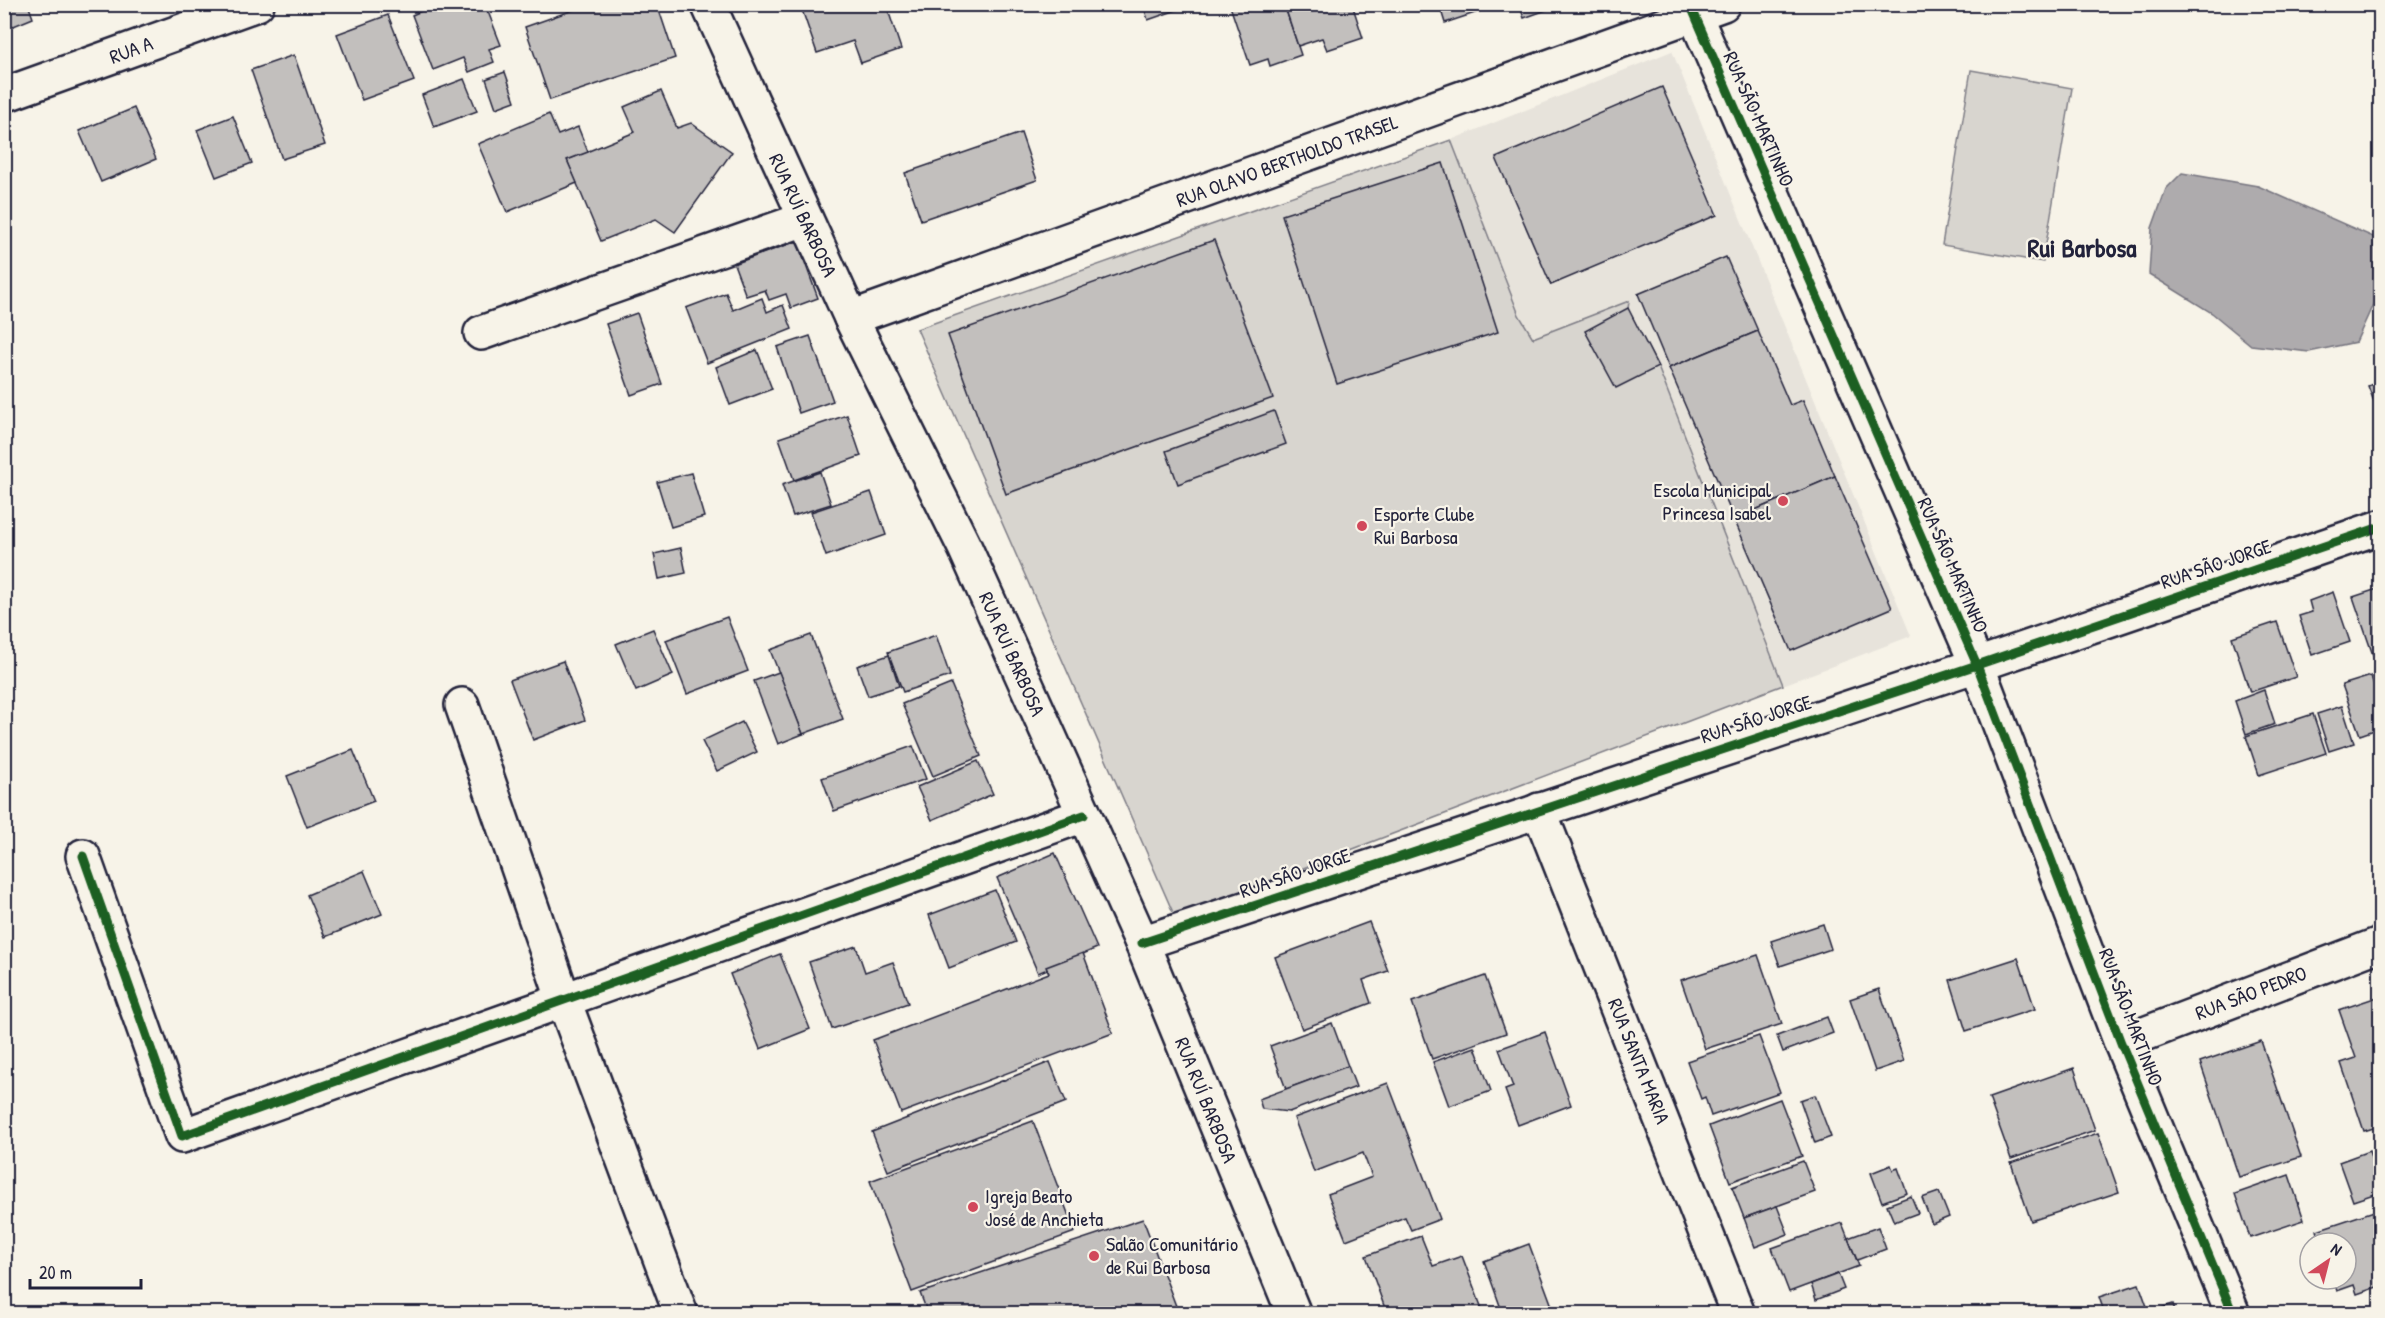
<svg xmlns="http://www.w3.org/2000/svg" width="2385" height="1318" font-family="'Patrick Hand',sans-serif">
	<rect width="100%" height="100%" fill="#f7f3e8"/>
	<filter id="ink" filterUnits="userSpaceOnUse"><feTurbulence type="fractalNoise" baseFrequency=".0167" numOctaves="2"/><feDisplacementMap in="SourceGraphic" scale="12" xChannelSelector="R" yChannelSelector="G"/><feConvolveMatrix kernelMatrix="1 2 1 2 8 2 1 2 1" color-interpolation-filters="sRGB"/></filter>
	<g filter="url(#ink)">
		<polygon fill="#e7e3db" points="1672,51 1911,636 1783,685 1658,367 1628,308 1629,302 1533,338 1519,315 1451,140"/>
		<g fill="#d8d5cf" stroke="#7d7c85" stroke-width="1.5">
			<polygon points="1971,70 2072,88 2043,262 1942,245"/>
			<polygon points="1451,140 1519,315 1533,338 1629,301 1628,309 1658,367 1783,685 1175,917 917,329"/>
		</g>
		<polygon fill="#aeabad" stroke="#76747f" stroke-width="1.5" points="2182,173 2258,186 2380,240 2380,289 2356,342 2309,352 2251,345 2212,313 2149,274 2152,228 2166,189"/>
		<g fill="#c2bfbd" stroke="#22223b" stroke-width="1.5">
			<polygon points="4,4 28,4 33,18 4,30"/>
			<polygon points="438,4 485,4 501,45 489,49 494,62 469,72 463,58 433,70 412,15"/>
			<polygon points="590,4 657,4 675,58 550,100 525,27"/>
			<polygon points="800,4 886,4 901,49 861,63 853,41 817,53"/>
			<polygon points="1143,4 1194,4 1148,20"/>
			<polygon points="1235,4 1284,4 1301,55 1270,66 1268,59 1250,65 1230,6"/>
			<polygon points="1284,4 1352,4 1363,38 1327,50 1322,38 1298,46"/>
			<polygon points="1439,4 1493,4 1493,7 1445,23"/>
			<polygon points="1519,4 1563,4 1524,18"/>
			<polygon points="388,15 414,81 362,100 337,34"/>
			<polygon points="294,55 325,145 282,159 251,70"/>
			<polygon points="505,72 515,101 496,108 486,79"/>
			<polygon points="464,79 477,111 434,127 422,95"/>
			<polygon points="1662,87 1717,215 1551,285 1496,158"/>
			<polygon points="661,91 677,128 691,123 732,152 675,232 656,219 601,241 567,160 635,132 624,107"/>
			<polygon points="134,108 156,159 101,182 79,131"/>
			<polygon points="549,114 558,135 578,127 588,152 567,160 577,183 507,212 478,144"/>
			<polygon points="233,116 252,163 216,177 197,130"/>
			<polygon points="1021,133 1037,180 921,220 905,173"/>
			<polygon points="1443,163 1498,332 1337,384 1282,215"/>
			<polygon points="1214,240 1273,398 1006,494 948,335"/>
			<polygon points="797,241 818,298 791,308 786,294 769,300 765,290 746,296 734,264"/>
			<polygon points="1726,257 1758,331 1669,368 1638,294"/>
			<polygon points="726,293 733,310 762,298 767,312 783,305 792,329 707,363 686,308"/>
			<polygon points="1628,308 1658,367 1616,388 1585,331"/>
			<polygon points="637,313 662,384 631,395 606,324"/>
			<polygon points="1758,331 1790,405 1803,400 1835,476 1734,519 1669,368"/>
			<polygon points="810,336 833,401 799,413 777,347"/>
			<polygon points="757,350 772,389 730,405 716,367"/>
			<polygon points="2380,381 2380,417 2368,386"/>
			<polygon points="1274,411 1286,444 1178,484 1166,451"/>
			<polygon points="847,415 861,456 794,480 779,438"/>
			<polygon points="820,472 831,504 793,516 782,485"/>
			<polygon points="691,473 704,517 671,527 657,482"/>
			<polygon points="1835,476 1892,608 1791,651 1734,519"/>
			<polygon points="871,492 886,535 826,556 811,512"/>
			<polygon points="681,548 686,573 659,579 654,554"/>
			<polygon points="2380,588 2380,656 2374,658 2353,597"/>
			<polygon points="2333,592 2350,642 2312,655 2299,616 2312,612 2309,601"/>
			<polygon points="727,617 748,671 687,694 666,640"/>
			<polygon points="2277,622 2296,677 2250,692 2232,637"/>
			<polygon points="653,629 673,675 636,691 616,644"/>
			<polygon points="811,635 843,719 803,734 770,650"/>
			<polygon points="936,635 950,676 903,692 888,652"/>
			<polygon points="889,655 899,686 868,696 857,666"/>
			<polygon points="563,661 585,720 533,740 510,680"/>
			<polygon points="779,672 803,734 778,744 754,681"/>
			<polygon points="2371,676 2380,704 2380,728 2360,735 2342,685"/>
			<polygon points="951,684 981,756 933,776 902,704"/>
			<polygon points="2264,690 2275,724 2246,734 2235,701"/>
			<polygon points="2342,706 2354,743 2329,751 2317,714"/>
			<polygon points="2313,714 2326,753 2259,775 2246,736"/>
			<polygon points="742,722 757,752 717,771 702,741"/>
			<polygon points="913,746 926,779 834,811 822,778"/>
			<polygon points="353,750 374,801 307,827 287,776"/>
			<polygon points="978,761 993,794 932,820 917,787"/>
			<polygon points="1055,853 1097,948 1038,973 997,878"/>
			<polygon points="364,871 382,914 325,937 307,895"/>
			<polygon points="995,890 1016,942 949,968 929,915"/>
			<polygon points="1369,922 1388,971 1363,980 1371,1003 1302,1029 1275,957"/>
			<polygon points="1823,924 1831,949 1780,966 1771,941"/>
			<polygon points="856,946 865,972 893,962 908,1003 832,1029 809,962"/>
			<polygon points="1083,953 1113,1033 901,1113 873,1040 1049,973 1046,967"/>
			<polygon points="780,954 810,1029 760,1049 730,974"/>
			<polygon points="1758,955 1782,1024 1705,1049 1681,980"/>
			<polygon points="2018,958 2035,1009 1966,1031 1950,980"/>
			<polygon points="1485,976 1506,1033 1432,1059 1412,1002"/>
			<polygon points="1879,989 1904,1061 1875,1071 1850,999"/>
			<polygon points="2380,996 2380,1126 2364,1131 2341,1063 2356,1058 2339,1010"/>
			<polygon points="1827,1017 1833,1033 1783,1052 1777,1036"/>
			<polygon points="1332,1023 1348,1066 1286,1089 1270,1046"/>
			<polygon points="1545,1032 1571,1105 1518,1125 1505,1090 1513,1087 1499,1049"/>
			<polygon points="1759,1036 1780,1092 1711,1116 1705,1097 1701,1099 1687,1061"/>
			<polygon points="2261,1041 2301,1157 2239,1177 2200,1062"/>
			<polygon points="1475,1047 1491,1091 1449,1106 1433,1062"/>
			<polygon points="1050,1062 1066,1102 888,1171 872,1132"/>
			<polygon points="1348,1066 1356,1087 1289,1112 1262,1109 1259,1099"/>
			<polygon points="2074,1068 2095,1130 2011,1159 1989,1098"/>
			<polygon points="1388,1083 1440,1219 1411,1230 1405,1217 1346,1240 1328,1194 1372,1177 1363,1153 1314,1172 1294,1118"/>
			<polygon points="1815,1095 1831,1137 1815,1143 1800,1100"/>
			<polygon points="1780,1099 1802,1156 1730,1182 1709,1126"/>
			<polygon points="1033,1121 1075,1232 912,1292 870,1181"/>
			<polygon points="2098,1133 2119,1192 2031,1221 2011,1163"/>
			<polygon points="2369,1151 2380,1184 2380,1192 2353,1201 2339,1162"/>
			<polygon points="1803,1161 1815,1192 1744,1218 1732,1187"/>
			<polygon points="1891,1165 1893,1170 1898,1168 1907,1193 1882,1202 1871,1173"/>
			<polygon points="2289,1175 2304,1220 2250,1238 2235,1194"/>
			<polygon points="1939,1192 1949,1217 1932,1224 1922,1198"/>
			<polygon points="1911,1196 1918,1213 1894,1222 1887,1205"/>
			<polygon points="1777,1206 1788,1234 1755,1247 1744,1218"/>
			<polygon points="2380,1209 2380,1286 2357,1294 2354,1285 2337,1291 2333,1279 2346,1279 2346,1243 2321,1243 2317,1230"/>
			<polygon points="1143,1219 1179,1314 928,1314 920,1293"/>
			<polygon points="1842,1223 1859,1266 1789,1292 1772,1248"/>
			<polygon points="1878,1227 1886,1249 1857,1260 1848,1238"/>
			<polygon points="1421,1236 1433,1266 1462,1256 1484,1314 1410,1314 1408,1307 1387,1314 1366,1256"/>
			<polygon points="1529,1244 1555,1314 1503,1314 1484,1261"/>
			<polygon points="1838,1274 1844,1289 1816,1300 1811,1284"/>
			<polygon points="2139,1284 2149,1312 2173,1304 2176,1314 2105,1314 2099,1297"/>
		</g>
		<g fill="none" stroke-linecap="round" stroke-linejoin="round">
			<g stroke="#22223b" stroke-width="38">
				<g id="minor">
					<polyline points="1690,4 1977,665 2121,1043 2233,1314"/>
					<polyline points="4,95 257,4"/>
					<polyline points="851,318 1723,4"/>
					<polyline points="481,333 805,219"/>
					<polyline points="462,705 564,1001 681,1314"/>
					<polyline points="1539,810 1738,1314"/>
					<polyline points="83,856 182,1136 1084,815"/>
					<polyline points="1142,943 1977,665 2380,527"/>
					<polyline points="2121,1043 2380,944"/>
				</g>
			</g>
			<g stroke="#22223b" stroke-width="38">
				<polyline id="major" points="708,4 851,318 965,548 1142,943 1294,1314"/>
			</g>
			<use href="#minor" stroke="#f7f3e8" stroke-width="33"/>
			<use href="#major" stroke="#f7f3e8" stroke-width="33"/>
			<g stroke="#f7f3e8" stroke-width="13">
				<g id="cycleway">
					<polyline points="1690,4 1977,665 2121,1043 2233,1314"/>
					<polyline points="83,856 182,1136 1084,815"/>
					<polyline points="1142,943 1977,665 2380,527"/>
				</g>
			</g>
			<use href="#cycleway" stroke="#1b5e20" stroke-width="9"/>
		</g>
	</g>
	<g fill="#d1495b" stroke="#f7f3e8" stroke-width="2">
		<circle cx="1783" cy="501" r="6"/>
		<circle cx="1362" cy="526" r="6"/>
		<circle cx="973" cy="1207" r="6"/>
		<circle cx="1094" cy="1256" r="6"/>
	</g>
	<g text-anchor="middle" stroke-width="4.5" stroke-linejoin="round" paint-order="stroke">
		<g font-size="20" fill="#22223b" stroke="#f7f3e8">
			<text transform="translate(131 50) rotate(-20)" y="7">RUA A</text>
			<text transform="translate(1759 119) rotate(66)" y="7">RUA SÃO MARTINHO</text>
			<text transform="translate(1287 161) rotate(-20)" y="7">RUA OLAVO BERTHOLDO TRASEL</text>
			<text transform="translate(803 215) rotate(65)" y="7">RUA RUÍ BARBOSA</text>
			<text transform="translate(2216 564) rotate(-19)" y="7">RUA SÃO JORGE</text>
			<text transform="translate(1953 565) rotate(66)" y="7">RUA SÃO MARTINHO</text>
			<text transform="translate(1012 654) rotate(66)" y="7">RUA RUÍ BARBOSA</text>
			<text transform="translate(1756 719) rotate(-18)" y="7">RUA SÃO JORGE</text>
			<text transform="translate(1295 873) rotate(-19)" y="7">RUA SÃO JORGE</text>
			<text transform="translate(2251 993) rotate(-21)" y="7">RUA SÃO PEDRO</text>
			<text transform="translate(2131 1017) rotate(69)" y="7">RUA SÃO MARTINHO</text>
			<text transform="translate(1639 1061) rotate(68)" y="7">RUA SANTA MARIA</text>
			<text transform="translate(1206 1100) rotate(68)" y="7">RUA RUÍ BARBOSA</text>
		</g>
		<g font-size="20" fill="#22223b" stroke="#f7f3e8" text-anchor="start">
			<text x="1771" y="497" text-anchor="end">Escola Municipal<tspan x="1771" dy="23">Princesa Isabel</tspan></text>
			<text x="1374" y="521">Esporte Clube<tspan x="1374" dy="23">Rui Barbosa</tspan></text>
			<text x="985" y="1203">Igreja Beato<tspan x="985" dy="23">José de Anchieta</tspan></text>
			<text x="1106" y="1251">Salão Comunitário<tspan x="1106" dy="23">de Rui Barbosa</tspan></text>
		</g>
		<g font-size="26" font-weight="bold" fill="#22223b" stroke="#f7f3e8">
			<text x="2082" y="257">Rui Barbosa</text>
		</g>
	</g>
	<rect width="2385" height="1318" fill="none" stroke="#f7f3e8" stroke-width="24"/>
	<rect x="12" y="12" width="2361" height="1294" fill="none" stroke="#22223b" stroke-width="2" filter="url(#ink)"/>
	<g transform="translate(2328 1261) rotate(35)"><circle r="28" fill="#f7f3e8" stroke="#a29fa3" stroke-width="1.5"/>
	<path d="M0-4.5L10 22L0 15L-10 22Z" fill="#d1495b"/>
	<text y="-9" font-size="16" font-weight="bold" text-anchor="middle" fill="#22223b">N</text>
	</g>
	<path d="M30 1279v9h111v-9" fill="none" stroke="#22223b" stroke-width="3"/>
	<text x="39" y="1279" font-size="18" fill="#22223b" stroke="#f7f3e8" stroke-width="4.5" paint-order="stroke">20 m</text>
</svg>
